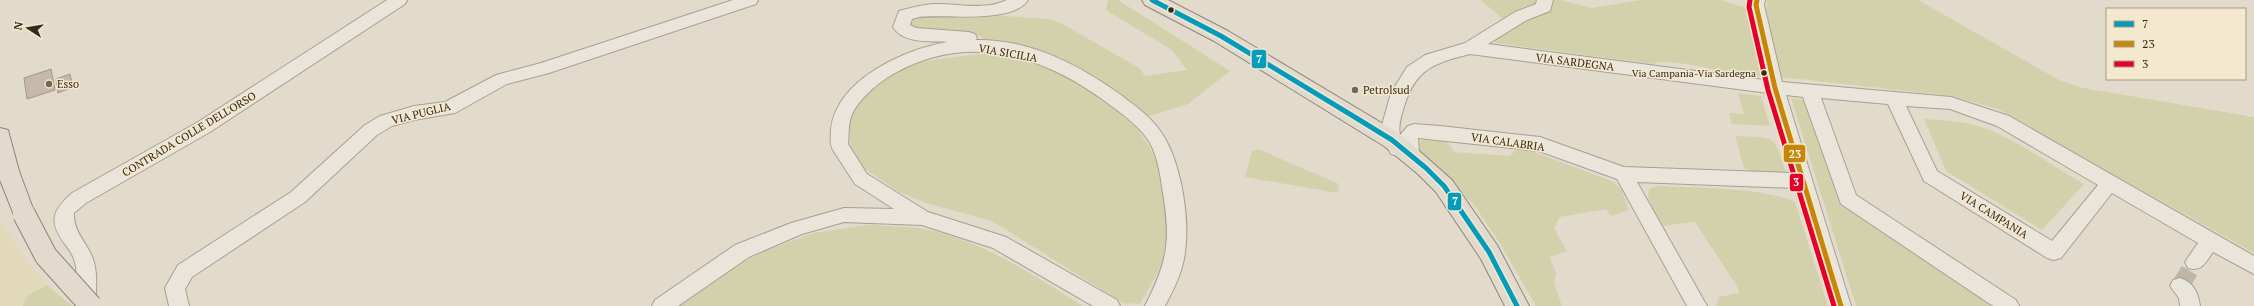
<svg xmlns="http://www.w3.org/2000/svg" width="2254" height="306" font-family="'PT Serif',serif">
	<rect width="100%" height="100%" fill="#e2daca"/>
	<polygon fill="#e2d8ba" points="0,219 26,261 47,285 28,295 23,306 0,306"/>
	<g fill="#d3d1ac">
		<polygon points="1108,0 1118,0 1230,71 1188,104 1146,117 1080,69 1060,58 1039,51 989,43 980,36 969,33 911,28 909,22 912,15 934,11 1047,19 1059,22 1139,68 1145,76 1187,70 1172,50 1106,10"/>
		<path d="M1481 0H1560L1592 8 1641 0H1721L1749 9 1762 76 1752 78C1733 74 1667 56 1653 64L1495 43V38L1513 28Z"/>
		<polygon points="1767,0 1918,0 2059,80 2083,88 2254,117 2254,253 1998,109 1952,96 1781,77 1766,14"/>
		<polygon points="986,53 1034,62 1062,72 1103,98 1136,127 1149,146 1163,174 1169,246 1157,274 1140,304 1123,303 992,221 926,203 897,191 855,162 850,144 850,119 864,97 891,75 919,62"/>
		<polygon points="1738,93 1761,96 1770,126 1732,124 1729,113 1744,114"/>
		<polygon points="1791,98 1805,100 1843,202 2000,306 1856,306"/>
		<path d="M1924 119C1943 120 1963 121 1981 127 2014 138 2053 166 2084 184L2042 230 1946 171Z"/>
		<path d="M1735 136C1780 138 1773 134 1787 176L1754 174 1744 167Z"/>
		<polygon points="1423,140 1447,141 1454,152 1509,156 1517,150 1526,149 1614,182 1622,191 1629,210 1611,216 1606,209 1560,217 1554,228 1567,251 1549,257 1556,272 1554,283 1562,306 1536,306 1501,245 1475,206 1415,149 1416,143"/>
		<polygon points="1258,149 1339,184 1338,193 1245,177 1252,151"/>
		<path d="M1658 186C1697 188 1761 187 1795 202L1828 306H1716L1719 297 1739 293 1737 286 1695 222 1661 226 1648 197 1649 189Z"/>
		<path d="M869 225C887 226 907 226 924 229 983 240 1032 275 1083 306H679L727 270 765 251 813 233Z"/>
		<polygon points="47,285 72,306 23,306 28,295"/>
	</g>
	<g fill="#c6b8ab" stroke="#a2968a">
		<polygon points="51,69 55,90 27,99 24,78"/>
		<polygon points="70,74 73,87 58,93 56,79"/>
	</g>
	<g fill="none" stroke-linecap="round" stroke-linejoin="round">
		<polyline stroke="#bfb6a7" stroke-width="18" stroke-dasharray="18 9" stroke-linecap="butt" points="2180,286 2195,262"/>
		<g stroke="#a79f94" stroke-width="2">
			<g id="street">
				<path d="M387 0H407L405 4 210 132 86 203 74 213C73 232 87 242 93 259 98 274 96 290 95 306H75C76 291 79 274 74 259 72 253 68 248 64 243 48 220 53 210 72 193L198 122Z"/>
				<polygon points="733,0 758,0 756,4 549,73 507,84 455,113 414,120 392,126 377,135 305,202 192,277 185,289 189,306 169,306 165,288 178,265 291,192 365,125 380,116 414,106 445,102 496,75 541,63"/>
				<path d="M1007 0H1028C1013 24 944 14 919 17L912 19 910 25 916 28 969 32 975 34 977 38 976 40C1030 39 1079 65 1121 95 1135 106 1151 117 1161 132 1181 161 1190 218 1185 252 1183 271 1174 289 1165 306H1145C1169 258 1171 240 1162 187 1160 172 1157 156 1150 143 1140 126 1122 114 1106 102 1042 55 969 32 895 73 879 82 858 99 851 117 848 126 849 136 848 144L867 174 928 212 1006 237 1117 300 1120 306H1093L993 248 922 225 844 222 802 234 749 257 678 306H652L655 300 735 245 791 223 844 208 894 209 855 184 833 150C829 143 831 136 831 129 837 79 905 49 948 42 931 41 903 44 893 27L899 11C910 8 921 5 933 4 957 3 984 11 1007 0Z"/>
				<path d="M1537 0H1553L1550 11 1527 20 1488 44 1765 80 1748 5 1749 0H1765L1764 5 1782 82 1951 97 2009 116 2254 256V274L2213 252C2206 262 2202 272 2188 268L2185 262 2198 243 2112 193 2061 258 2054 260 2047 258 1924 181 1888 104 1821 98 1856 195 2016 300 2019 306H1993L1841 204 1803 97 1786 95 1851 306H1831L1796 188 1637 182 1707 306H1687L1617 179 1539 151 1418 138 1419 154 1416 159 1410 161 1404 159 1401 155 1397 156 1391 154 1382 138V125L1391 93 1407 67 1425 55 1465 43 1515 12 1536 4ZM1470 54 1768 93 1792 173 1624 167 1540 137 1440 126 1414 124 1408 126 1400 135C1398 126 1401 116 1404 107 1415 69 1434 63 1470 54ZM1906 106 1950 109 1997 126 2098 185 2052 241 1937 171Z"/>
				<path d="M2180 278C2194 283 2198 292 2200 306H2180L2179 298 2170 286 2173 280Z"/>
			</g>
		</g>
		<g stroke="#8d857a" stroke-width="2">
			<g id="primary">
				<polygon points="1142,0 1168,0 1228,31 1400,134 1452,180 1497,245 1529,306 1505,306 1481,259 1436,192 1418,174 1384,146 1345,122 1214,41 1145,5"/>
				<polygon points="0,128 8,130 19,171 35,214 32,220 24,223 16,220 0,180"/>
			</g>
		</g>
		<use href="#street" fill="#eae5db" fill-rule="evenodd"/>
		<use href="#primary" fill="#e2dacd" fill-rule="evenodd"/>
		<g stroke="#8d857a" stroke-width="24" stroke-linecap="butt">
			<polyline id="primary-bridge" points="24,214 46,256 91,306"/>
		</g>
		<use href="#primary-bridge" stroke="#e2dacd" stroke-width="22"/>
		<g stroke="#f4e8cf" stroke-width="8">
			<polyline id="bus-1" points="1152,0 1221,36 1353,116 1392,140 1426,168 1444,186 1489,252 1517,306"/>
		</g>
		<g stroke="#f4e8cf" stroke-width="8">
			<polyline id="bus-2" points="1757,0 1756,5 1775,88 1841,306"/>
		</g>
		<g stroke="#f4e8cf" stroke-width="8">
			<polyline id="bus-3" points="1750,0 1749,7 1768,90 1834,306"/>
		</g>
		<use href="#bus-1" stroke="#059cbc" stroke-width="5"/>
		<use href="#bus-2" stroke="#c68607" stroke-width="5"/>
		<use href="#bus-3" stroke="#e4002b" stroke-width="5"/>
	</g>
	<g fill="#35271c" stroke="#f4e8cf" stroke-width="1.5">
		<circle cx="1171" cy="10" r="3.5"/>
		<circle cx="1764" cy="73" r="3.5"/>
	</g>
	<g fill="#726659" stroke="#f4e8cf" stroke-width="1.5">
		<circle cx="49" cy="84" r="4"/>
		<circle cx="1355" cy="90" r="4"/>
	</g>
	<g text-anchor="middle" stroke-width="3" stroke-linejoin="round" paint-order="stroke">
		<g font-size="10" fill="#35271c" stroke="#f4e8cf" text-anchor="end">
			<text x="1756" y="77">Via Campania-Via Sardegna</text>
		</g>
		<g font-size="11" fill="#35271c" stroke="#f4e8cf">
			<text transform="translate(1008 53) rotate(10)" y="4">VIA SICILIA</text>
			<text transform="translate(1575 62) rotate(7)" y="4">VIA SARDEGNA</text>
			<text transform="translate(421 113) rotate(-14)" y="4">VIA PUGLIA</text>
			<text transform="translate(189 134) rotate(-31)" y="4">CONTRADA COLLE DELL'ORSO</text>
			<text transform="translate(1508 142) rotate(8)" y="4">VIA CALABRIA</text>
			<text transform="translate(1994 215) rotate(32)" y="4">VIA CAMPANIA</text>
		</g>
		<g font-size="11" fill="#35271c" stroke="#f4e8cf" text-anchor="start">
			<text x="57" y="88">Esso</text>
			<text x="1363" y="94">Petrolsud</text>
		</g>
	</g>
	<g stroke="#f4e8cf" stroke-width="1.5">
		<rect x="1251" y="49" width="16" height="20" rx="4" fill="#059cbc"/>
		<rect x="1783" y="144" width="23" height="19" rx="4" fill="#c68607"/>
		<rect x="1789" y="173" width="15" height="19" rx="4" fill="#e4002b"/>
		<rect x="1447" y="192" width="15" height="19" rx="4" fill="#059cbc"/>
	</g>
	<g font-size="11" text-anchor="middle" font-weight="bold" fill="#fff">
		<text x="1259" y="63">7</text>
		<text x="1795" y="158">23</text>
		<text x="1796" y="186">3</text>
		<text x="1455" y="205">7</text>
	</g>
	<rect x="2106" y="8" width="140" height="72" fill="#f4e8cf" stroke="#a89b87"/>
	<rect x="2114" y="21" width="20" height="6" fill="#059cbc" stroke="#a89b87"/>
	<text x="2142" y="28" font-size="12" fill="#35271c">7</text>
	<rect x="2114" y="41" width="20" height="6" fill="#c68607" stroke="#a89b87"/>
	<text x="2142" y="48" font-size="12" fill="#35271c">23</text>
	<rect x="2114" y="61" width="20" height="6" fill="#e4002b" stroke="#a89b87"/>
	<text x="2142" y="68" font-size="12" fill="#35271c">3</text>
	<g transform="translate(28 28) rotate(282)" stroke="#f4e8cf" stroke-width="3" paint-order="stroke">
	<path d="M0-3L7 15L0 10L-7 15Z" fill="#35271c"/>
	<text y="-6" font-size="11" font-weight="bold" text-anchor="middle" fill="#35271c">N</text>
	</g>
</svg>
